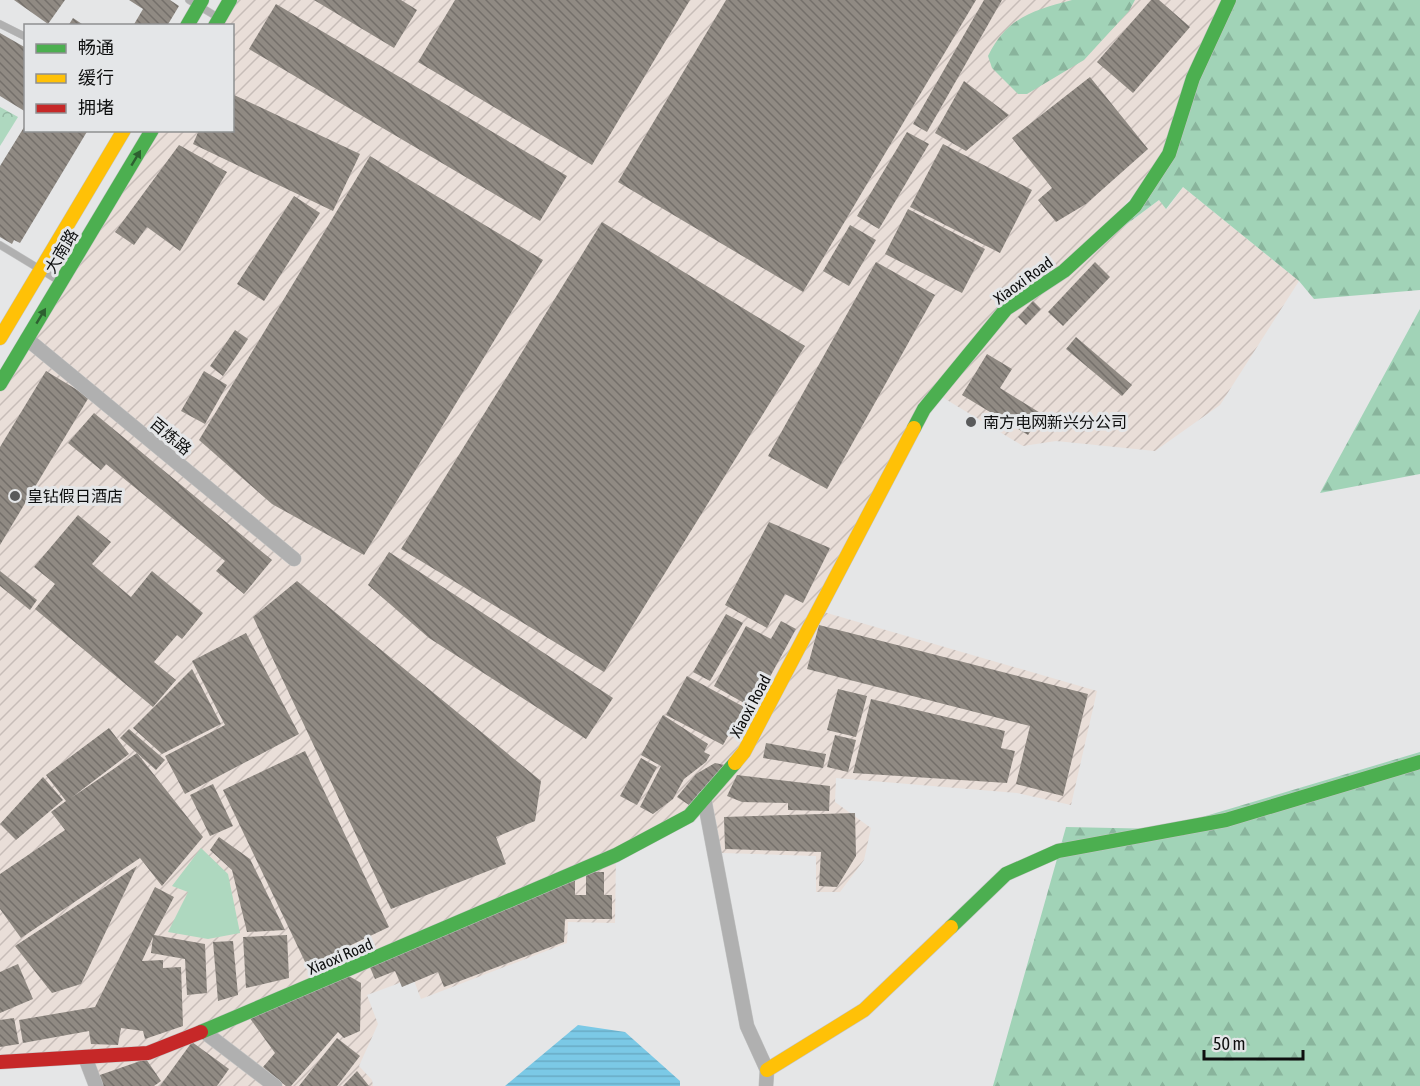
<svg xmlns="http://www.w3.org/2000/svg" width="1420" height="1086" font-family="'Asap Condensed','Noto Sans SC',sans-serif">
	<defs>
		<pattern id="industrial-furrows" width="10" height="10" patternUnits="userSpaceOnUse" patternTransform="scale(1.5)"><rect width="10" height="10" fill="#e9ded8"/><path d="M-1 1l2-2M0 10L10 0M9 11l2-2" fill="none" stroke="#c7bdb8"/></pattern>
		<pattern id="forest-firs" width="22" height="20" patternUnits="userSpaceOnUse" patternTransform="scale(1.5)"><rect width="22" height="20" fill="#a1d3b7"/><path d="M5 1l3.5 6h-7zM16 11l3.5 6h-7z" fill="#89b49c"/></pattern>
		<pattern id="park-crowns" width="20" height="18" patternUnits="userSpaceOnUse" patternTransform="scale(1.5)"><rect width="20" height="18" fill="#aed8bf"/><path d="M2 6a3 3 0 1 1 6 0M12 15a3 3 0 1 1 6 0" fill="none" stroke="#94b8a3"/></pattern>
		<pattern id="water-rules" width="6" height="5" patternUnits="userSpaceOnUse" patternTransform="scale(1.5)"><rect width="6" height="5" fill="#7bc9e6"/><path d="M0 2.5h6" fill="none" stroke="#69abc4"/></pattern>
		<pattern id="building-back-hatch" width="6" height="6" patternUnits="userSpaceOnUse" patternTransform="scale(1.5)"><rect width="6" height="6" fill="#908a83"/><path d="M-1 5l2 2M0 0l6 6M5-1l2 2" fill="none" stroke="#746f6a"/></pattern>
	</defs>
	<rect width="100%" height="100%" fill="#e5e6e7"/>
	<polygon fill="url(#industrial-furrows)" points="228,0 1229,0 1169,154 1071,266 1159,200 1167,209 1183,187 1299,281 1220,405 1155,451 1056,441 1023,446 937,394 820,611 1097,691 1071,805 1017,793 836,778 835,802 871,828 864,860 840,892 816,892 816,856 721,853 716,821 709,805 616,856 615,923 568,922 567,943 421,999 413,978 367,995 378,1024 359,1066 372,1080 373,1086 96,1086 85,1057 0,1062 0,384 152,131 232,130 232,26 214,25"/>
	<polygon fill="#aed8bf" points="201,848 228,874 240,933 208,939 168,932 188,892 172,886"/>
	<g fill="url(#forest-firs)">
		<path d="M1072 0H1135L1129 11 1084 60 1027 94H1018L992 68 988 56C1007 17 1034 10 1072 0Z"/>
		<polygon points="1229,0 1420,0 1420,290 1314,299 1299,281 1183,187 1166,209 1159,200 1064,271 1135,206 1169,154"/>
		<polygon points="1420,309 1420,474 1320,493"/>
		<polygon points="1420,752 1420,1086 993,1086 1066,827 1162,829"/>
	</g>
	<polygon fill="url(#park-crowns)" points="0,107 18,117 0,146"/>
	<polygon fill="url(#water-rules)" points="578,1025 625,1032 680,1081 680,1086 505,1086"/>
	<g fill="url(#building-back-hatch)">
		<polygon points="14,0 65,0 48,24"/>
		<polygon points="129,0 170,0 179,6 167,26 133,26 143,9"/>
		<polygon points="314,0 401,0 417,10 394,48"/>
		<polygon points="455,0 690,0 592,165 418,62"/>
		<polygon points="726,0 976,0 803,292 618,182"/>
		<polygon points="984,0 1002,0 927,132 913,124"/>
		<polygon points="1151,0 1159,0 1190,27 1133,93 1097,62"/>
		<polygon points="276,4 567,176 540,221 249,49"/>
		<polygon points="73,18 85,26 68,26"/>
		<polygon points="0,33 26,48 26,112 0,96"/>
		<polygon points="1090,77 1148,149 1086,204 1056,222 1038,200 1052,188 1012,138"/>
		<polygon points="964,81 1009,115 966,151 935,133"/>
		<polygon points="232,94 360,154 333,211 193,144 199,130 232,130"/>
		<polygon points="26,124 26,130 88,130 20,243 14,240 12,244 0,237 0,166"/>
		<polygon points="907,132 929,144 879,229 857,216"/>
		<polygon points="943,144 1032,190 1000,253 910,207"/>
		<polygon points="179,145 227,172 180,251 147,227 134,245 115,232"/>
		<polygon points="370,156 543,260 364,555 272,504 199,440"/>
		<polygon points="294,196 320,213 264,301 237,284"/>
		<polygon points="908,209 985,249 962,293 885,254"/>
		<polygon points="602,222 805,346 604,672 401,549"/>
		<polygon points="850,225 876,240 849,286 823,271"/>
		<polygon points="876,262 935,295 827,489 768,456"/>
		<polygon points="1095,262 1110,277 1063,326 1048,312"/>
		<polygon points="1033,301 1041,309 1026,325 1018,317"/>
		<polygon points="235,330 248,339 223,376 210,366"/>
		<polygon points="1076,337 1132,385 1122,396 1066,349"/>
		<polygon points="987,354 1012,369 1000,388 1042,414 1028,435 962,395"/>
		<polygon points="46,371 89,397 0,545 0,447"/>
		<polygon points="204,371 227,385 205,424 181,411"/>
		<polygon points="94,413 272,560 244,594 216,571 225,561 106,464 101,470 68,443"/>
		<polygon points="78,515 111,542 92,564 131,597 152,571 203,613 182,639 177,635 154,662 176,680 153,707 35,609 55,584 34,567"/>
		<polygon points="769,522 830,548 803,603 785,594 767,628 725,605"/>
		<polygon points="389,552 613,698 586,739 429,638 368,585"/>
		<polygon points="0,571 37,600 30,610 0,586"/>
		<polygon points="297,581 541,781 535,821 496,837 506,864 391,909 253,617"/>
		<polygon points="726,614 743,623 710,681 693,672"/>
		<polygon points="781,621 796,629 753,708 714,686 746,626 771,639"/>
		<polygon points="819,625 1088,694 1063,796 1016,784 1030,726 807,669"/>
		<polygon points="246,633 299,734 185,794 165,756 225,725 192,661"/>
		<polygon points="192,669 221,724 162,754 133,728"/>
		<polygon points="687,676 744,707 723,745 666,715"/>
		<polygon points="838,689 867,696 856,737 827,730"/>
		<polygon points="871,699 1005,731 1001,748 1015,751 1007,783 853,773"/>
		<polygon points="663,715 708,744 704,752 710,755 706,762 684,779 673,799 653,814 640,807 661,766 641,755"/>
		<polygon points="109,728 129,754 71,798 137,753 203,837 162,886 140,858 21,938 0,909 0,874 65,830 51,812 66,801 46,775"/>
		<polygon points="129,729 165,760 156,770 120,738"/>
		<polygon points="835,735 856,740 848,772 827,767"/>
		<polygon points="766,743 826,754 823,768 763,758"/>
		<polygon points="305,751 389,927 307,966 223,790"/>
		<polygon points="641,758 657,767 637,805 620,796"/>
		<polygon points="715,763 725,765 689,805 677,797 696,774"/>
		<polygon points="737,775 830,786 829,811 788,810 788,803 742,802 727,796"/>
		<polygon points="43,777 63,800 16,840 0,824"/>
		<polygon points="213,784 233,826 210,836 190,795"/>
		<polygon points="855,813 856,856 837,887 819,886 821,852 725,849 724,817"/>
		<polygon points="219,837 250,859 285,930 247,932 232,870 210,850"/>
		<polygon points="137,866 81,984 52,993 15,946"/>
		<polygon points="586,872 604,872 604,895 612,895 612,919 565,919 564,942 444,987 438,972 402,987 395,971 375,979 369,965 575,880 575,895 586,895"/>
		<polygon points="155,887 174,897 154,935 205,944 207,993 187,995 185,959 151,953 153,937 142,961 163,960 163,968 181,967 183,1026 145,1039 143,1031 121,1028 118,1045 91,1044 89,1031 23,1043 19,1020 95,1007"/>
		<polygon points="287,935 289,978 246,988 243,937"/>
		<polygon points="233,941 238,995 218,1001 213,942"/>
		<polygon points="18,964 33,999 0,1013 0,972"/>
		<polygon points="347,975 361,983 360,1031 344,1038 338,1032 291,1086 286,1086 263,1067 275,1053 249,1017"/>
		<polygon points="14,1018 19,1044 0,1047 0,1020"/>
		<polygon points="337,1038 360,1056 337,1086 299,1086"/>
		<polygon points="192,1042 229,1069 217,1086 160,1086"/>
		<polygon points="146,1059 161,1081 154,1086 101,1086 97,1076"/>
		<polygon points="357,1071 369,1086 343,1086"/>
	</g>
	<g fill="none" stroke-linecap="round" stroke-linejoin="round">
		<g stroke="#c3c4c4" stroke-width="8">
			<g id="lane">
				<polyline points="189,0 219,18"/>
				<polyline points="0,24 26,37"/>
				<polyline points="0,245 61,282"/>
			</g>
		</g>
		<g stroke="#c3c4c4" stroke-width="15">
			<g id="street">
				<polyline points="27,339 294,559"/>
				<polyline points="704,798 747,1026 767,1070 766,1086"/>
				<polyline points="203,1031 275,1086"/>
				<polyline points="85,1057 96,1086"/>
			</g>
		</g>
		<g stroke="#c3c4c4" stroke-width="15">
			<g id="fast">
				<polyline points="187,26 202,0"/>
				<polyline points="215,26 230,0"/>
				<polyline points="0,384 152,130"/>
				<polyline points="914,428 924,409 1006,309 1064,271 1135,206 1169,154 1193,78 1229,0"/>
				<polyline points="951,927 1006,874 1058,851 1226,820 1420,762"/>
				<polyline points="201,1032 616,855 689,816 735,763"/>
			</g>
		</g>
		<g stroke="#c3c4c4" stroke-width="15">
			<g id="slow">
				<polyline points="0,338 124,130"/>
				<polyline points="735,763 744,752 914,428"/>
				<polyline points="767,1070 864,1010 951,927"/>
			</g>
		</g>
		<g stroke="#c3c4c4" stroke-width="15">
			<polyline id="jam" points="0,1062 148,1053 201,1032"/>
		</g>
		<use href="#lane" stroke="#b0b0b0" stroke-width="7"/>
		<use href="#street" stroke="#b0b0b0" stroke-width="14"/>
		<use href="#fast" stroke="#4caf50" stroke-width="14"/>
		<use href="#slow" stroke="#ffc107" stroke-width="14"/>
		<use href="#jam" stroke="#c62828" stroke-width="14"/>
	</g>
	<defs><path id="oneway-solid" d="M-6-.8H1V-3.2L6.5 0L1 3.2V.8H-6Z" transform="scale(1.5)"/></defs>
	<g fill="#2d5f30">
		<use href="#oneway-solid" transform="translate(136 158) rotate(-59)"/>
		<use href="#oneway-solid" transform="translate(41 316) rotate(-59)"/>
	</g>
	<g fill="#595a5b" stroke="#e4e6e8" stroke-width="2">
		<circle cx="971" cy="422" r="6"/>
		<circle cx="15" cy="496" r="6"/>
	</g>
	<g text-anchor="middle" stroke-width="6" stroke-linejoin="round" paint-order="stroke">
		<g font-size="16" fill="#0e0f0f" stroke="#e4e6e8">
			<text transform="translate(61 251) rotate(-59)" y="6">大南路</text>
			<text transform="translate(1023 280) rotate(-36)" y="6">Xiaoxi Road</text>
			<text transform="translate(171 436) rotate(40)" y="6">百炼路</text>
			<text transform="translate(750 706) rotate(-62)" y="6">Xiaoxi Road</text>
			<text transform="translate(340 956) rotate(-23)" y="6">Xiaoxi Road</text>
		</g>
		<g font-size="16" fill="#0e0f0f" stroke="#e4e6e8" text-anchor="start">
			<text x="983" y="428">南方电网新兴分公司</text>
			<text x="27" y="502">皇钻假日酒店</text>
		</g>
	</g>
	<rect x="24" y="24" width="210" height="108" fill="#e4e6e8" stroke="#8e9091" stroke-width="1.5"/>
	<rect x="36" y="44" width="30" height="9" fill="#4caf50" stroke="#8e9091" stroke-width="1.5"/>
	<text x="78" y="54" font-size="18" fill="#0e0f0f">畅通</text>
	<rect x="36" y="74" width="30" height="9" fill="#ffc107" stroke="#8e9091" stroke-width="1.5"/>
	<text x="78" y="84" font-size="18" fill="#0e0f0f">缓行</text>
	<rect x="36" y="104" width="30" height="9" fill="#c62828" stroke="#8e9091" stroke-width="1.5"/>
	<text x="78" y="114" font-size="18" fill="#0e0f0f">拥堵</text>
	<path d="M1204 1050v9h99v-9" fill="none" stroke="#0e0f0f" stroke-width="3"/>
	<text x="1213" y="1050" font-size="18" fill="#0e0f0f" stroke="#e4e6e8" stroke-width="4.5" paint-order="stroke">50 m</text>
</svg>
